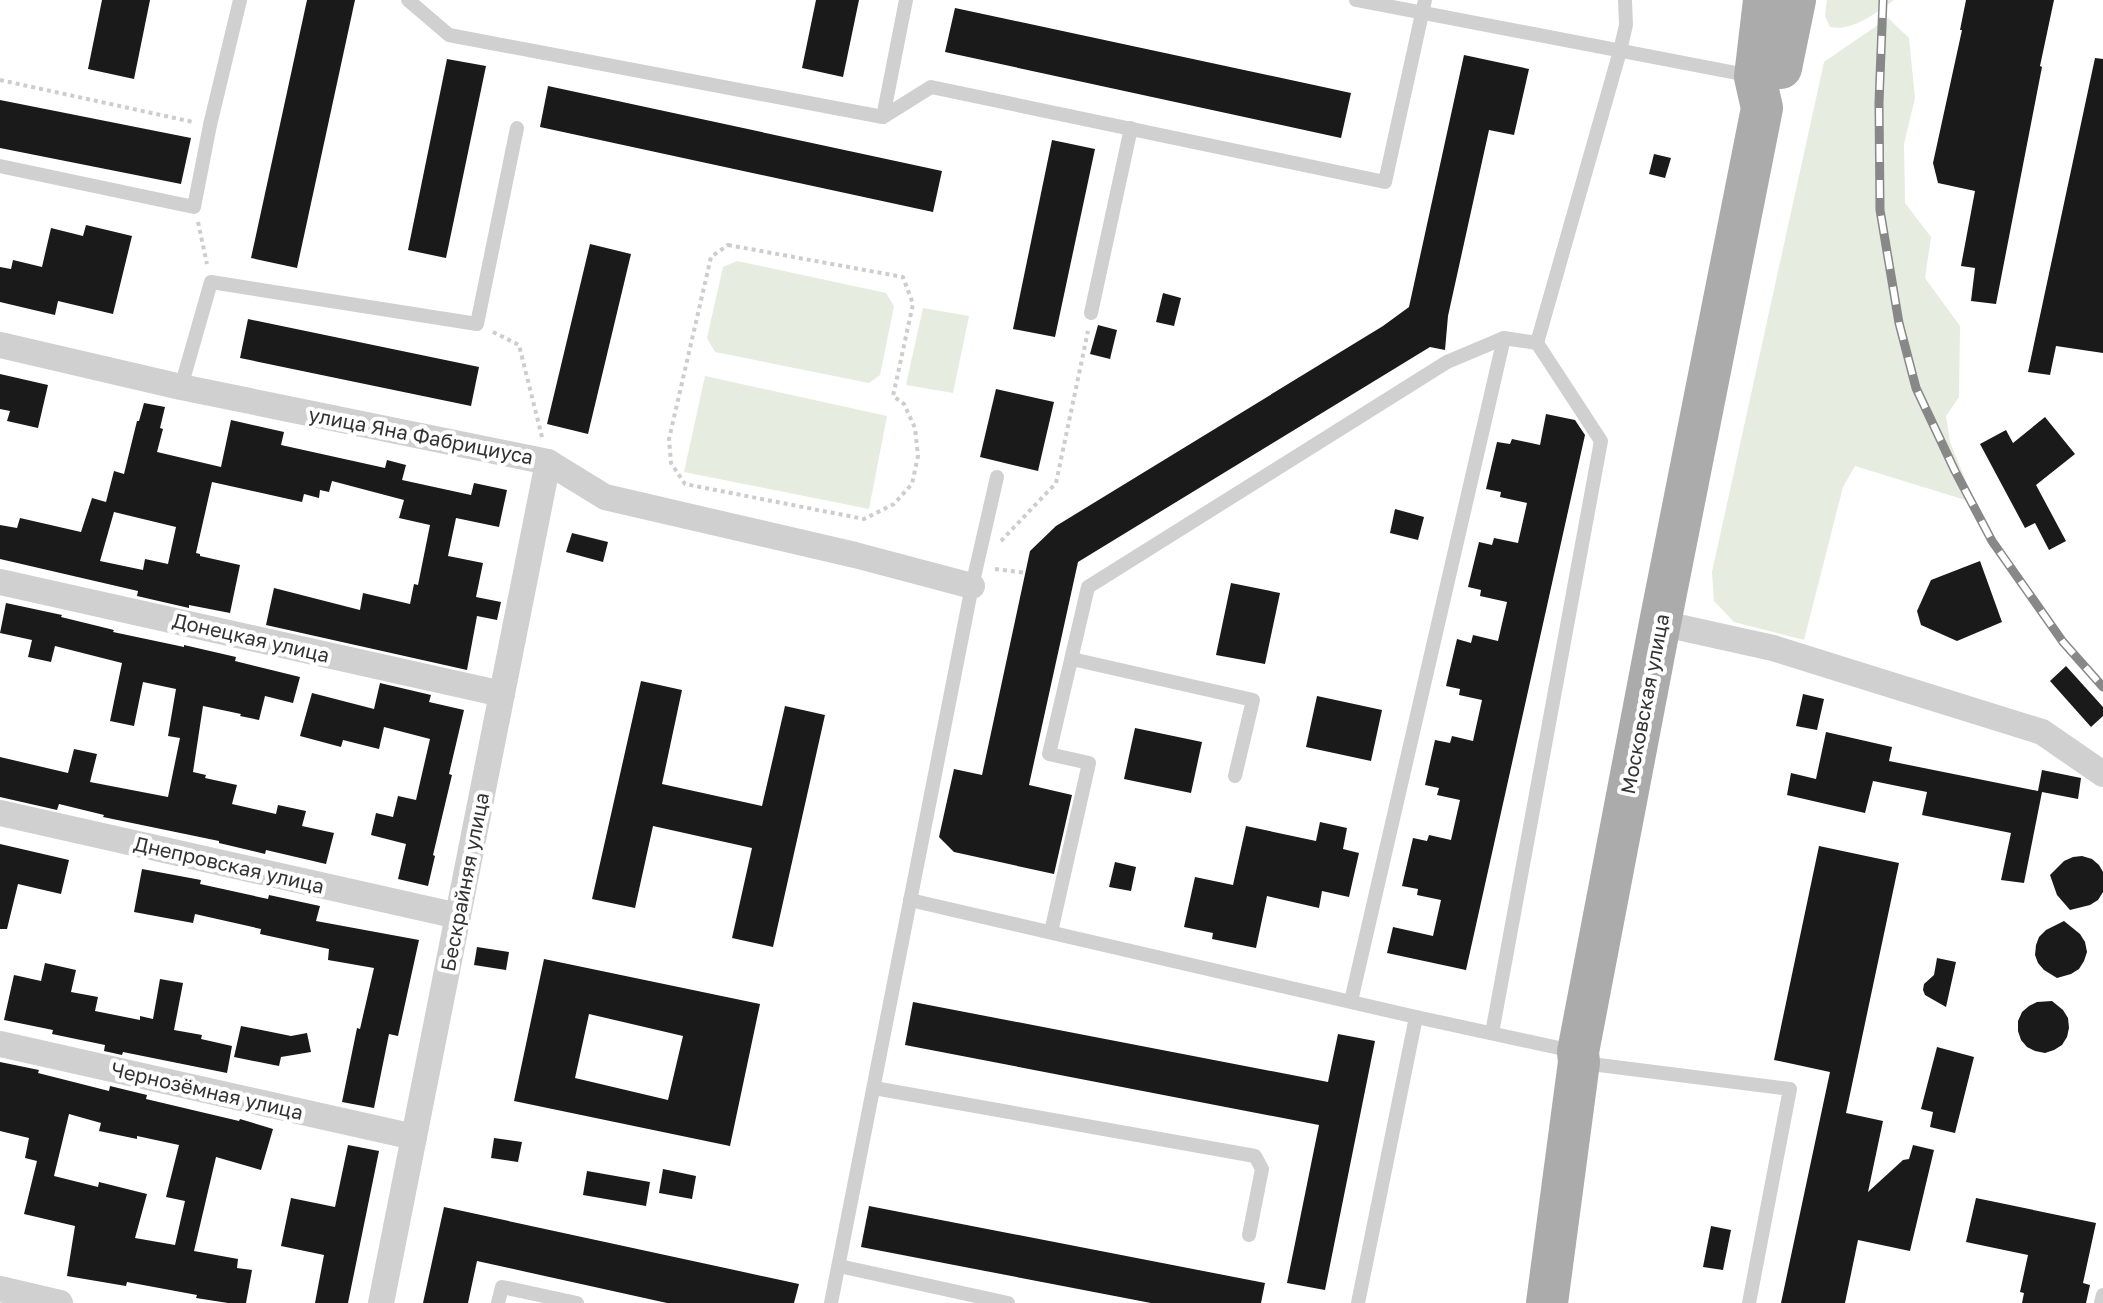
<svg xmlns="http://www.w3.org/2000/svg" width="2103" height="1303" font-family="'Golos Text',sans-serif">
	<rect width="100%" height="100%" fill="#fff"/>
	<g fill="#e6ecdf">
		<path d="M1827 0H1894C1876 13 1852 32 1830 27L1825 16Z"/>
		<polygon points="1888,18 1909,38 1915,98 1904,144 1905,203 1931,237 1925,278 1960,326 1959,397 1946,416 1950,442 1975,503 1855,466 1843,487 1804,640 1734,622 1714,601 1712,572 1824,62"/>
		<polygon points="737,261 886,293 894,306 880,375 869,383 715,352 707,338 723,267"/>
		<polygon points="923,308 969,316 953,393 906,385"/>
		<polygon points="705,376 887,416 869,509 684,472"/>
	</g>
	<g fill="#1a1a1a" fill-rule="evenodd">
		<polygon points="102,0 150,0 134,79 88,69"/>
		<polygon points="307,0 355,0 297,268 251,258"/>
		<polygon points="816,0 859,0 843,77 802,68"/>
		<polygon points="1966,0 2054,0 2040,66 2042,67 1996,304 1971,301 1975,268 1961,266 1975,191 1938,183 1933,163 1962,30 1960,30"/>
		<polygon points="955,8 1351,93 1341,138 945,52"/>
		<polygon points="1464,55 1529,69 1514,135 1489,130 1448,316 1445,350 1430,347 1078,562 1029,785 1072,795 1054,874 954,852 939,837 954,769 982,775 1030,551 1056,526 1383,326 1409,307"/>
		<polygon points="2095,58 2103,59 2103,353 2056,346 2050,375 2028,372"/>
		<polygon points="447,59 486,66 446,258 408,250"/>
		<polygon points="548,86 942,171 933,212 540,127"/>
		<polygon points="0,100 191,138 181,184 0,148"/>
		<polygon points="1052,140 1095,149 1055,337 1013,329"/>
		<polygon points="1654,154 1671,158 1665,178 1649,174"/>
		<polygon points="86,225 132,236 113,314 58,301 55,315 0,302 0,267 11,269 13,260 42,267 51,228 83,236"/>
		<polygon points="590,244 631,254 588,434 547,424"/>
		<polygon points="1163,293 1181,298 1174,326 1156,322"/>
		<polygon points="248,319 479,367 471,406 240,358"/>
		<polygon points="1098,325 1117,330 1110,359 1090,354"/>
		<polygon points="0,374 48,385 38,428 7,421 10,411 0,409"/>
		<polygon points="996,389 1054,402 1038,471 980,457"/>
		<path d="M144 403 165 407 160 428 163 429 157 452 221 467 231 420 284 432 281 445 385 468 387 460 406 465 402 480 471 495 474 483 507 490 499 527 456 518 448 556 483 563 476 597 501 602 497 620 477 616 467 670 266 625 274 588 360 610 363 593 410 604 414 584 418 585 430 525 399 518 404 500 332 481 329 492 320 490 319 498 304 494 302 502 212 482 196 553 200 554V556L240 565 230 613 189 605V608L137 596 138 591 0 559V525L17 528 20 518 81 532 92 498 106 502 114 471 124 474 137 421H139ZM114 512 176 527 168 564 145 559 143 570 100 561Z"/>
		<polygon points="1546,414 1575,420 1585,435 1466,970 1387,953 1393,927 1433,936 1441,900 1417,895 1418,889 1402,886 1413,838 1427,841 1429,835 1451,840 1460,800 1437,795 1439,788 1425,785 1435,740 1450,743 1452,736 1473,741 1482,700 1459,695 1460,689 1446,686 1457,639 1471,643 1473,635 1498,641 1507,602 1480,596 1481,590 1468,587 1479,542 1492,545 1494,538 1518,543 1527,503 1500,497 1501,492 1486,489 1497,442 1510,444 1512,439 1540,445"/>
		<polygon points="2045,417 2075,454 2036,485 2066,541 2049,550 2035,523 2025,528 1980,444 2006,430 2013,443"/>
		<polygon points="1395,509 1424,517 1418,540 1390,533"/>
		<polygon points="572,533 608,542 603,562 566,552"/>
		<polygon points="1980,561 2002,622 1957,641 1921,625 1917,611 1931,580"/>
		<polygon points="1231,583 1280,593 1265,664 1216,655"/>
		<polygon points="6,603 62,615 61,617 114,630 113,632 184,647 184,645 236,657 235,661 300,677 293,703 265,696 259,720 240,716 241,714 203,706 193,772 206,775 205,778 237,785 232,804 276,814 278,805 306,811 302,826 334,833 326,864 266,850 265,854 219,843 219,841 103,817 104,815 59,804 57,810 0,797 0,757 68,773 74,749 97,754 90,782 168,797 180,738 168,736 176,689 143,682 134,726 110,721 122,663 55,646 51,662 28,657 32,640 0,633"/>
		<polygon points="2066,666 2103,707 2103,716 2091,727 2050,681"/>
		<polygon points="641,681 682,690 662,784 762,806 785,706 825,715 773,947 732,938 752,848 653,826 635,908 592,899"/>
		<polygon points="380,683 431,695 429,702 464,710 449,774 452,775 433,855 435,856 428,886 398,879 406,844 371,835 376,813 393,817 398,796 416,800 430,739 384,727 379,749 343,740 341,747 300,736 312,693 374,709"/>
		<polygon points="1803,694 1824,699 1817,730 1796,726"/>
		<polygon points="1317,696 1382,710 1371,761 1306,747"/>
		<polygon points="1135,728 1202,742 1191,793 1124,779"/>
		<polygon points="1826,732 1892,747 1889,761 2038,791 2042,770 2081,778 2078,799 2042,792 2024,883 2001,880 2011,833 1922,815 1927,792 1873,781 1865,813 1787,795 1791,773 1816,779"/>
		<polygon points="1320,822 1347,828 1343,849 1359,853 1349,897 1322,891 1319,908 1267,896 1256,948 1212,939 1213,933 1184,927 1195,877 1233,885 1246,826 1316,841"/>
		<polygon points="0,844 69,860 61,894 18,884 7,929 0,929"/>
		<polygon points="1819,846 1899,863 1846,1113 1883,1121 1868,1192 1903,1160 1909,1159 1913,1145 1934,1150 1910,1251 1858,1240 1845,1303 1781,1303 1830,1072 1774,1060"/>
		<polygon points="2082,856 2092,859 2099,865 2103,872 2103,892 2098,900 2090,905 2070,910 2057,895 2050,875 2064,861 2073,857"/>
		<polygon points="1115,862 1136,867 1131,891 1109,887"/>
		<polygon points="142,869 201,880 200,884 268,899 269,895 320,906 316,921 419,940 398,1036 389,1034 374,1108 342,1102 357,1028 360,1029 374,968 328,960 329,949 260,934 261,929 195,914 193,923 134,912"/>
		<polygon points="2064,921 2080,934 2085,942 2087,952 2084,961 2079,969 2071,974 2057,978 2044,970 2038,963 2035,955 2036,945 2039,937 2046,930"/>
		<polygon points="477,947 509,952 506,970 474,965"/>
		<polygon points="1937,958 1956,962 1946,1007 1925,995 1923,990 1924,984 1934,975"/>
		<path d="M544 959 760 1004 730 1146 514 1101ZM589 1014 683 1036 668 1100 575 1078Z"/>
		<polygon points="45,963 76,970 71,992 98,997 95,1011 140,1020 140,1016 153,1019 160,979 183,983 174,1030 202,1035 201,1039 232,1046 227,1073 123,1052 122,1055 104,1051 105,1045 52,1034 53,1030 4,1020 14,975 41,981"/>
		<polygon points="2052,1001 2063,1010 2068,1018 2069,1028 2067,1037 2062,1045 2054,1050 2045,1053 2035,1051 2027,1047 2021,1040 2018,1031 2018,1021 2022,1012 2029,1006 2037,1002"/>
		<polygon points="913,1002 1328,1082 1338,1034 1375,1041 1325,1290 1287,1283 1319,1125 905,1045"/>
		<polygon points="241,1026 291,1036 307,1033 311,1052 281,1057 279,1066 234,1057"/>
		<polygon points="1937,1047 1974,1057 1955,1133 1930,1127 1933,1112 1921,1109"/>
		<path d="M0 1062 39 1070 38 1073 109 1091 110 1086 147 1095 146 1099 239 1121 240 1119 273 1129 261 1170 216 1157 194 1251 238 1259 237 1268 252 1270 246 1303H228L196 1298 197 1295 127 1282 126 1286 67 1276 75 1226 24 1214 37 1161 25 1158 29 1138 0 1131ZM69 1114 101 1123 99 1131 137 1139V1136L179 1145 166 1197 185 1201 175 1245 135 1238 147 1194 99 1182 98 1187 54 1176Z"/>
		<polygon points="494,1138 522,1142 518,1162 491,1158"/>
		<polygon points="348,1145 379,1151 348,1303 315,1303 324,1255 281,1246 291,1198 335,1207"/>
		<polygon points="663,1169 696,1176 692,1199 659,1193"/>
		<polygon points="587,1171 650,1182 646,1206 583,1195"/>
		<polygon points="1976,1198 2096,1223 2083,1283 2090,1285 2086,1303 2022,1303 2024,1293 2020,1292 2028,1255 1966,1242"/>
		<polygon points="869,1206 1265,1283 1261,1303 1151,1303 861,1247"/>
		<polygon points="444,1207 799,1284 794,1303 667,1303 477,1261 468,1303 423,1303"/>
		<polygon points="1711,1226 1731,1230 1723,1270 1703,1267"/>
	</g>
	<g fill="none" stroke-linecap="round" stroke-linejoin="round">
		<g stroke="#cdcdcd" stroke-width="4" stroke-dasharray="4 4" stroke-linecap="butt">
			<polyline points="0,80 193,122"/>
			<polyline points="198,222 207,264"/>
			<polygon points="728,245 903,277 913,304 893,396 904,404 915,428 918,456 912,484 894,504 864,519 685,484 671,463 669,439 711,257"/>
			<polyline points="493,332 519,345 542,437"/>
			<polyline points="1001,541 1056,483 1088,331"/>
			<polyline points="995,569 1026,573"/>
		</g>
		<g stroke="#d0d0d0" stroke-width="14">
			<polyline points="408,0 449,35 883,117 906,0"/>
			<polyline points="1356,0 1752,76"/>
			<polyline points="883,117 931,87 1385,182 1425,0"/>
			<polyline points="0,166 194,207 210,125 240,0"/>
			<polyline points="1091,313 1131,128"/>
			<polyline points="181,387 211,282 477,324 517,128"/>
			<polyline points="1072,659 1253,700 1235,776"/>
			<polyline points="910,900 1416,1017 1573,1051"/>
			<polyline points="1051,932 1089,763 1049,754 1088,587 1447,362 1504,338 1537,343"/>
			<polyline points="1351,1001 1504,338"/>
			<polyline points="1492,1033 1601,441 1537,343 1620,51 1626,25 1625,0"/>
			<polyline points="1583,1063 1790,1089 1749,1303"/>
			<polyline points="874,1088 1255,1156 1262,1169 1249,1235"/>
			<polyline points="839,1266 1008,1303"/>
			<polyline points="498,1303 502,1287 577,1303"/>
			<polyline points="831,1303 972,586 997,477"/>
			<polyline points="1358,1303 1416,1017"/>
			<polyline points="2101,1303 2103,1295"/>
		</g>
		<g stroke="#d0d0d0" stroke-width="26">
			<polyline points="0,345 181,387 548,462 605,497 855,555 972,586"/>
			<polyline points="0,582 502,694"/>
			<polyline points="1660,623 1773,648 2042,732 2103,774"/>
			<polyline points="0,813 458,916"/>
			<polyline points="0,1044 414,1137"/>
			<polyline points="0,1289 60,1303"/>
			<polyline points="381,1303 548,462"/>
		</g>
		<g stroke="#ababab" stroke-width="42">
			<polyline points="1781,68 1795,0"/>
			<polyline points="1547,1303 1579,1062 1578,1052 1660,623 1762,108 1755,77 1764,0"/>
		</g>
		<g stroke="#888" stroke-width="9">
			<polyline id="rail" points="1883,0 1879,103 1880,210 1899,323 1916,388 1955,471 1992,541 2063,642 2103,687"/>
		</g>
		<use href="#rail" stroke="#fff" stroke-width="6" stroke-dasharray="18" stroke-linecap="butt"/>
	</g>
	<g text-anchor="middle" stroke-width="8" stroke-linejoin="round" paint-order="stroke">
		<g font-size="20" fill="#333" stroke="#fff">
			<text transform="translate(421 436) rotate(11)" y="7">улица Яна Фабрициуса</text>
			<text transform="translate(251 638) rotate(13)" y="7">Донецкая улица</text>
			<text transform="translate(1645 704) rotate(-79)" y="7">Московская улица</text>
			<text transform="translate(229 865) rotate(13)" y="7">Днепровская улица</text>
			<text transform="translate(465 882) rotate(-79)" y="7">Бескрайняя улица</text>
			<text transform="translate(207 1091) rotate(13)" y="7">Чернозёмная улица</text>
		</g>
	</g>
</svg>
